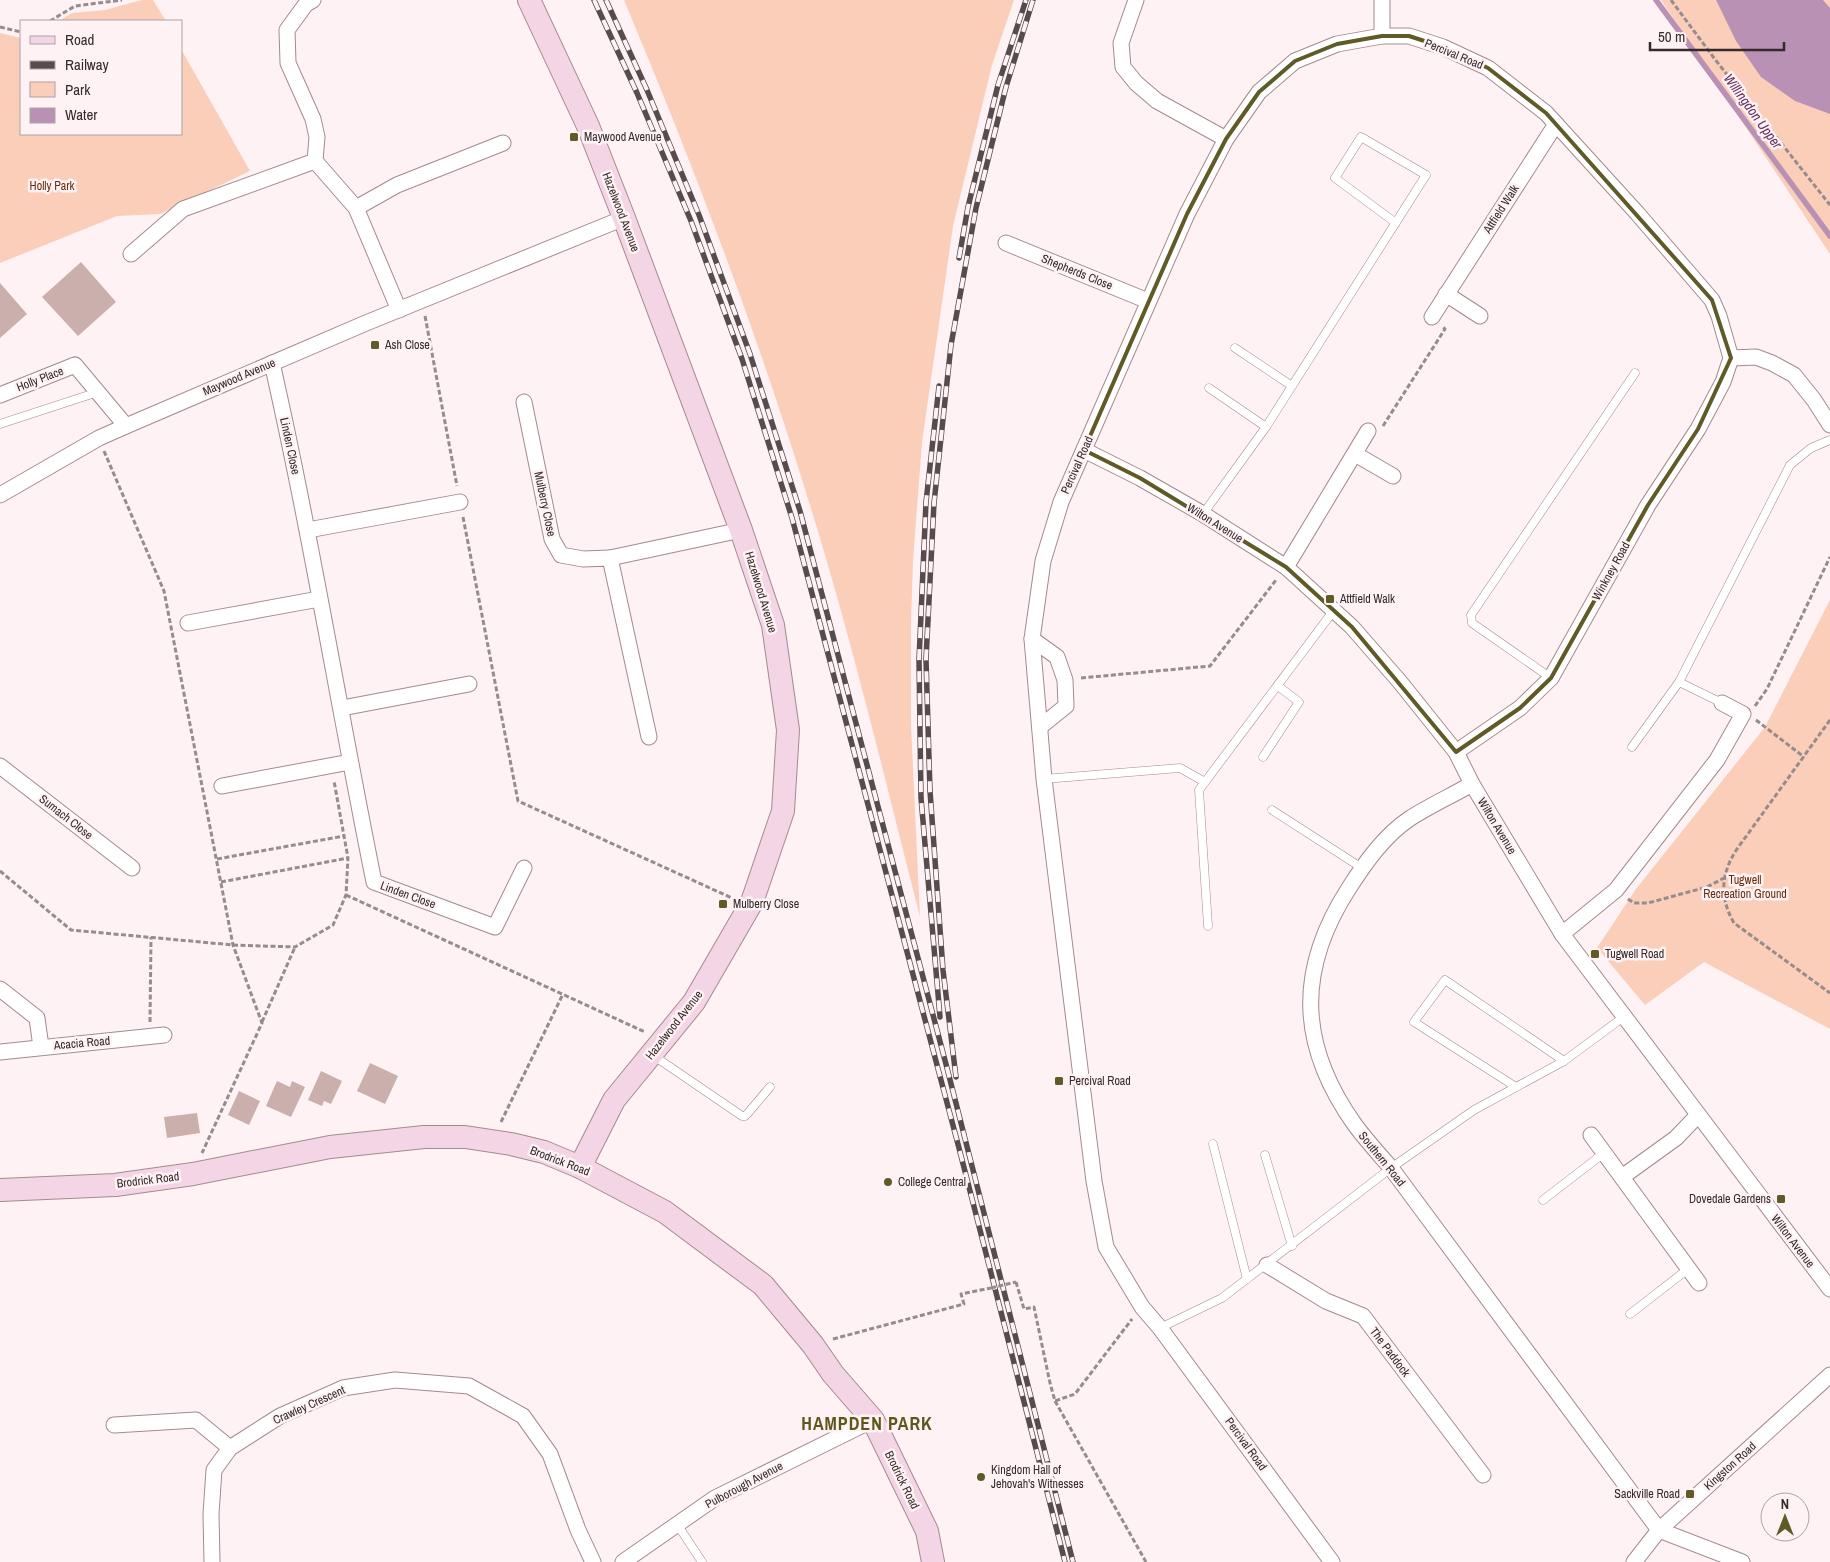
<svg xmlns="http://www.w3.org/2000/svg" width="1830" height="1562" font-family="'Archivo Narrow',sans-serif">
	<rect width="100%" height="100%" fill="#fef2f4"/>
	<g fill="#fbceb9">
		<polygon points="142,0 153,0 166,21 59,21 72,13 105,10"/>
		<path d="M624 0H1014L992 65 953 226 922 442 913 561 911 622V725L920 917C883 772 849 628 804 486 753 321 691 160 624 0Z"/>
		<polygon points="1661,0 1830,0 1830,254"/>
		<polygon points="0,33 21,38 21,134 181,134 181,49 250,171 160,214 117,216 0,263"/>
		<polygon points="1830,600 1830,1029 1704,962 1645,1005 1597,948 1636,889 1765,727"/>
	</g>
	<polygon fill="#b991b4" points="1716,0 1823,0 1830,8 1830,114 1795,101 1761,77 1736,41"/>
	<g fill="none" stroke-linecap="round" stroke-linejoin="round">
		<polyline stroke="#b991b4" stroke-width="5.5" points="1656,0 1830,236"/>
	</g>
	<g fill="#caafac">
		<polygon points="81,262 116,302 78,336 42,297"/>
		<polygon points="0,283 27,314 0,338"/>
		<polygon points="370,1063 398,1076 385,1104 357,1091"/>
		<polygon points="321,1071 342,1081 331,1104 324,1101 322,1106 308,1100"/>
		<polygon points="277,1081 290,1087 292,1081 305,1087 291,1117 266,1106"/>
		<polygon points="239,1091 260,1101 249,1125 228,1115"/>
		<polygon points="197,1113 200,1133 167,1138 164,1117"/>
	</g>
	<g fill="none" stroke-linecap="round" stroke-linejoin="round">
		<g stroke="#a48a8e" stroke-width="9">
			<g id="lane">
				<polyline points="1235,348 1292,386"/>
				<polyline points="1209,388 1266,427"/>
				<polyline points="0,424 98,392"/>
				<polyline points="1203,514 1266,427 1426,175 1361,137 1335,178 1396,223"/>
				<polyline points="1551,678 1472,623 1471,615 1635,373"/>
				<polyline points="1722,703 1679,682 1790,465 1811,448 1830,440"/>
				<polyline points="1632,747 1679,682"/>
				<polyline points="1263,757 1299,702 1278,686"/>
				<polyline points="1044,779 1180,768 1205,782"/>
				<polyline points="1272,810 1362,868"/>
				<polyline points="1208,926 1199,790 1334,610"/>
				<polyline points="654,1056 742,1116 745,1116 748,1113 770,1087"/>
				<polyline points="1516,1087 1414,1022 1445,980 1564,1061"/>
				<polyline points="1213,1144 1247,1279"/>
				<polyline points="1265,1155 1292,1246"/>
				<polyline points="1543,1200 1604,1153"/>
				<polyline points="1630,1314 1688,1269"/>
				<polyline points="1160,1328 1222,1298 1391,1168 1474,1110 1564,1061 1625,1016"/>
				<polyline points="677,1524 702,1562"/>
			</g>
		</g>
		<g stroke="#a48a8e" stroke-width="17">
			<g id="street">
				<polyline points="313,0 306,4 287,30 288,63 313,119 317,137 315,161 356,208"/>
				<polyline points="1136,0 1121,43 1123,67 1136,83 1157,101 1226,139"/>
				<polyline points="1382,0 1382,36"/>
				<polyline points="1006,243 1148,301"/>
				<polyline points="131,254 183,209 315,161"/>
				<polyline points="1446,294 1480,316"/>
				<polyline points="399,310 356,208 397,185 503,143"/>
				<polyline points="1432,317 1556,124"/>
				<path d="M272 363C311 535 339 709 374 882L495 927 524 868"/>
				<polyline points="0,395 75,365 126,426"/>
				<polyline points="524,402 552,539 561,555 583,559 610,558 649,737"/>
				<polyline points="1084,450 1140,478 1203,514 1286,567 1352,627 1400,682 1456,752 1472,784 1562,934 1830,1289"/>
				<polyline points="1355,454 1393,476"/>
				<polyline points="0,495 99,438 126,426 366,323 624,218"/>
				<polyline points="308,530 460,502"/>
				<polyline points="610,558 741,530"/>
				<polyline points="1286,567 1368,431"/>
				<polyline points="188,623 319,599"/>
				<polyline points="1032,639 1057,657 1065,680 1066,706 1040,727"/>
				<polyline points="342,708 469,684"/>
				<polyline points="1456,752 1520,708 1551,678 1648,505 1698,429 1723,382 1731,358"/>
				<polyline points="0,766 132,868"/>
				<path d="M1472 784C1451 796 1429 806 1409 819 1384 836 1365 863 1349 888 1296 970 1298 1045 1355 1125 1366 1140 1379 1154 1391 1168L1659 1530 1742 1562"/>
				<polyline points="222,786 350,762"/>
				<polyline points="1562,934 1616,890 1717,760 1743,714 1722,703"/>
				<polyline points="0,989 37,1018 41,1047"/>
				<polyline points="0,1052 164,1035"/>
				<polyline points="1591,1135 1699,1283"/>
				<polyline points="1622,1177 1676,1138 1698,1115"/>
				<polyline points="1267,1265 1326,1301 1363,1316 1483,1475"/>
				<polyline points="114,1425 196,1420 230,1448"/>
				<polyline points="212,1562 211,1514 214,1470 230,1448 280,1416 343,1388 395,1380 469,1386 523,1416 550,1454 578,1530 593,1562"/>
				<polyline points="623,1562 715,1498 873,1420"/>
				<polyline points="1332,1562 1160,1328 1142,1307 1106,1247 1094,1181 1044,779 1032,639 1043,561 1061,502 1187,214 1226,139 1259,92 1295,61 1337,44 1382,36 1409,36 1443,47 1488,68 1546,113 1637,213 1712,300 1719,316 1731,358 1756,357 1772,363 1794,375 1814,400 1830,425"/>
				<polyline points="1634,1562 1659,1530 1830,1375"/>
			</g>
		</g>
		<g stroke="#a48a8e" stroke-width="24">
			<g id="secondary">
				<polyline points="529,0 588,126 624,218 741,530 773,625 788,730 783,811 752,902 694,1002 614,1100 580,1167"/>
				<polyline points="0,1190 115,1185 193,1174 330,1147 424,1137 465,1137 511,1144 544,1152 580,1167 665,1212 763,1285 813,1345 833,1374 873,1420 927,1531 933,1562"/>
			</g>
		</g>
		<g stroke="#968b8d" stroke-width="3" stroke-dasharray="5 2.5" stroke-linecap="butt">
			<polyline points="1671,0 1714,58 1830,205"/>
			<polyline points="50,21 75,6 122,0"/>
			<polyline points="0,27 21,32"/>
			<polyline points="425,316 457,486"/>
			<polyline points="1383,426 1445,329 1443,327"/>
			<polyline points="104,451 164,591 233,945 262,1023 202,1153"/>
			<polyline points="463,517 518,801 732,898"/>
			<polyline points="1081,678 1210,666 1276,580"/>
			<polyline points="1755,706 1767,689 1830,557"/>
			<polyline points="1756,720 1804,757"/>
			<path d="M1830 720 1737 849C1721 873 1719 897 1734 923L1830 993"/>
			<polyline points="217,859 344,836"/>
			<polyline points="0,871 71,930 233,945 295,947 333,925 346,895 348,858 334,781"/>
			<polyline points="221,882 348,858"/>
			<polyline points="346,895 645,1032"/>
			<polyline points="1628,899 1634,903 1648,903 1707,887 1724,878"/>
			<polyline points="150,1022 151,937"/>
			<polyline points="262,1022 295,947"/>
			<polyline points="501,1122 563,994"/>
			<polyline points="1016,1282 1024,1309 1034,1307 1050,1383 1055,1401 1075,1394 1132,1319"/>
			<polyline points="833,1339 964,1304 961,1294 991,1288"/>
			<polyline points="1055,1401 1146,1562"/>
		</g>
		<use href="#lane" stroke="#fff" stroke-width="8"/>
		<use href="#street" stroke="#fff" stroke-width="15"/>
		<use href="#secondary" stroke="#f4d5e5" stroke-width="22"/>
		<g stroke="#564b4d" stroke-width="5.5">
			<g id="rail">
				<polyline points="594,0 637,93 691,221 742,359 792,518 959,1148 1065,1562"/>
				<polyline points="606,0 647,90 699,215 750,354 800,511 947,1068 1073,1562"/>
				<polyline points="959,258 968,207 998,85 1026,0"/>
				<polyline points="939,386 926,502 919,660 921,798 940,1017"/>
				<polyline points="956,1077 943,970 930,791 926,659 934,503 951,345 976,208 1006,87 1033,0"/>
			</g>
		</g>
		<use href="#rail" stroke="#fef2f4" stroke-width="4" stroke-dasharray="11" stroke-linecap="butt"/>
		<polyline stroke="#968b8d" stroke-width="3" stroke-dasharray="5 2.5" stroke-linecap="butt" points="991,1288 1016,1282"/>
	</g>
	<path fill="none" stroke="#605a26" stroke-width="4" stroke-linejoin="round" d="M1382 36H1409L1443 47 1488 68 1546 113 1712 300 1731 358 1698 429 1648 505 1551 678 1520 708 1456 752 1352 627 1286 567 1140 478 1084 450 1187 214 1226 139 1259 92 1295 61 1337 44Z"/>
	<g fill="#605a26" stroke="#fef2f4" stroke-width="2">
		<rect x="569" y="132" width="10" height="10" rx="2.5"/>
		<rect x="370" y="340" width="10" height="10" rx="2.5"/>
		<rect x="1325" y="594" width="10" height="10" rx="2.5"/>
		<rect x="718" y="899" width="10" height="10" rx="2.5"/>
		<rect x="1590" y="949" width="10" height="10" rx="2.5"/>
		<rect x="1054" y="1076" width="10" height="10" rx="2.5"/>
		<circle cx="888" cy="1182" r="5"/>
		<rect x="1776" y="1194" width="10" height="10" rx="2.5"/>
		<circle cx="981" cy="1477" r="5"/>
		<rect x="1685" y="1489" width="10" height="10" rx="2.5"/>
	</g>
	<g text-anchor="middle" stroke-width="5" stroke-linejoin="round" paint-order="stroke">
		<g font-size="12" fill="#342a2b" stroke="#fef2f4">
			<text transform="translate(1454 54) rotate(22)" y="4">Percival Road</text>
			<text transform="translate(1501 209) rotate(-57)" y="4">Attfield Walk</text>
			<text transform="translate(621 212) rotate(69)" y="4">Hazelwood Avenue</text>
			<text transform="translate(1077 272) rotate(22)" y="4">Shepherds Close</text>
			<text transform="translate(239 377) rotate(-23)" y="4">Maywood Avenue</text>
			<text transform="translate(40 379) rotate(-21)" y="4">Holly Place</text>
			<text transform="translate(290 446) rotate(78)" y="4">Linden Close</text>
			<text transform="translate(1077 465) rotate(-66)" y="4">Percival Road</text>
			<text transform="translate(545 504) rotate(78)" y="4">Mulberry Close</text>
			<text transform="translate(1215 523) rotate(32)" y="4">Wilton Avenue</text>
			<text transform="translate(1611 571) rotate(-61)" y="4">Winkney Road</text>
			<text transform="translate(761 592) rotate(73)" y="4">Hazelwood Avenue</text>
			<text transform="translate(66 817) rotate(38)" y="4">Sumach Close</text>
			<text transform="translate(1497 826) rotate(59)" y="4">Wilton Avenue</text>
			<text transform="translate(408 895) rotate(20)" y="4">Linden Close</text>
			<text transform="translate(674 1025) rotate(-52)" y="4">Hazelwood Avenue</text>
			<text transform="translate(82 1043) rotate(-5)" y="4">Acacia Road</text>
			<text transform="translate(1382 1159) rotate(51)" y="4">Southern Road</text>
			<text transform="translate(560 1161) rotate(21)" y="4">Brodrick Road</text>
			<text transform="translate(148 1180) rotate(-7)" y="4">Brodrick Road</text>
			<text transform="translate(1793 1241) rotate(53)" y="4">Wilton Avenue</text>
			<text transform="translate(1390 1352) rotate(53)" y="4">The Paddock</text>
			<text transform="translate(309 1405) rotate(-24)" y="4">Crawley Crescent</text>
			<text transform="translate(1246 1444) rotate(54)" y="4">Percival Road</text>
			<text transform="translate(1730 1466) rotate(-42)" y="4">Kingston Road</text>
			<text transform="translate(902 1480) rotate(64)" y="4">Brodrick Road</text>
			<text transform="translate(744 1485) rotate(-28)" y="4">Pulborough Avenue</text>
		</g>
		<g font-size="12" fill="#342a2b" stroke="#fef2f4" text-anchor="start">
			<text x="584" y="141">Maywood Avenue</text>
			<text x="385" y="349">Ash Close</text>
			<text x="1340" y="603">Attfield Walk</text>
			<text x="733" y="908">Mulberry Close</text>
			<text x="1605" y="958">Tugwell Road</text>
			<text x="1069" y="1085">Percival Road</text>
			<text x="898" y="1186">College Central</text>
			<text x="1771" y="1203" text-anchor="end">Dovedale Gardens</text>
			<text x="991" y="1474">Kingdom Hall of<tspan x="991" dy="14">Jehovah's Witnesses</tspan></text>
			<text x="1680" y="1498" text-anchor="end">Sackville Road</text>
		</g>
		<g font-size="12" fill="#6a2d0a" stroke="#fef2f4">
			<text x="52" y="190">Holly Park</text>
			<text x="1745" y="884">Tugwell<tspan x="1745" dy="14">Recreation Ground</tspan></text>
		</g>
		<g font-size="14" font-style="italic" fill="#62305e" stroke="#fef2f4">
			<text transform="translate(1753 111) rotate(54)" y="5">Willingdon Upper</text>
		</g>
		<g font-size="18" font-weight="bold" letter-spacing="1" fill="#5e571b" stroke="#fef2f4">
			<text x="867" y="1430">HAMPDEN PARK</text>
		</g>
	</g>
	<rect x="20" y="20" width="162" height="115" fill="#fef2f4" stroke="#ada2a4"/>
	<rect x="30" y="36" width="25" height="8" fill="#f4d5e5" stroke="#ada2a4"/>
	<text x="65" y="45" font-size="15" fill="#342a2b">Road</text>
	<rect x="30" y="61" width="25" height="8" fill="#564b4d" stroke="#ada2a4"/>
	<text x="65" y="70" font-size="15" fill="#342a2b">Railway</text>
	<rect x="30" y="82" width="25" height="15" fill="#fbceb9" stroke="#ada2a4"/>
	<text x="65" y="95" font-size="15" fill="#342a2b">Park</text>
	<rect x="30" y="108" width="25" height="15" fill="#b991b4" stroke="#ada2a4"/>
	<text x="65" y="120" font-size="15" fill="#342a2b">Water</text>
	<g transform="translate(1785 1517)"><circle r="24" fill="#fef2f4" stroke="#ada2a4"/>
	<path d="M0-4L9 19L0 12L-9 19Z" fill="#605a26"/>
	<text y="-8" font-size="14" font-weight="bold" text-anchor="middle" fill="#342a2b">N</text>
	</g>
	<path d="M1650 42v8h134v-8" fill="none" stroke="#342a2b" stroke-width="2.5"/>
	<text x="1658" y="42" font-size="15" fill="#342a2b" stroke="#fef2f4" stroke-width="4" paint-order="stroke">50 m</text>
</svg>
